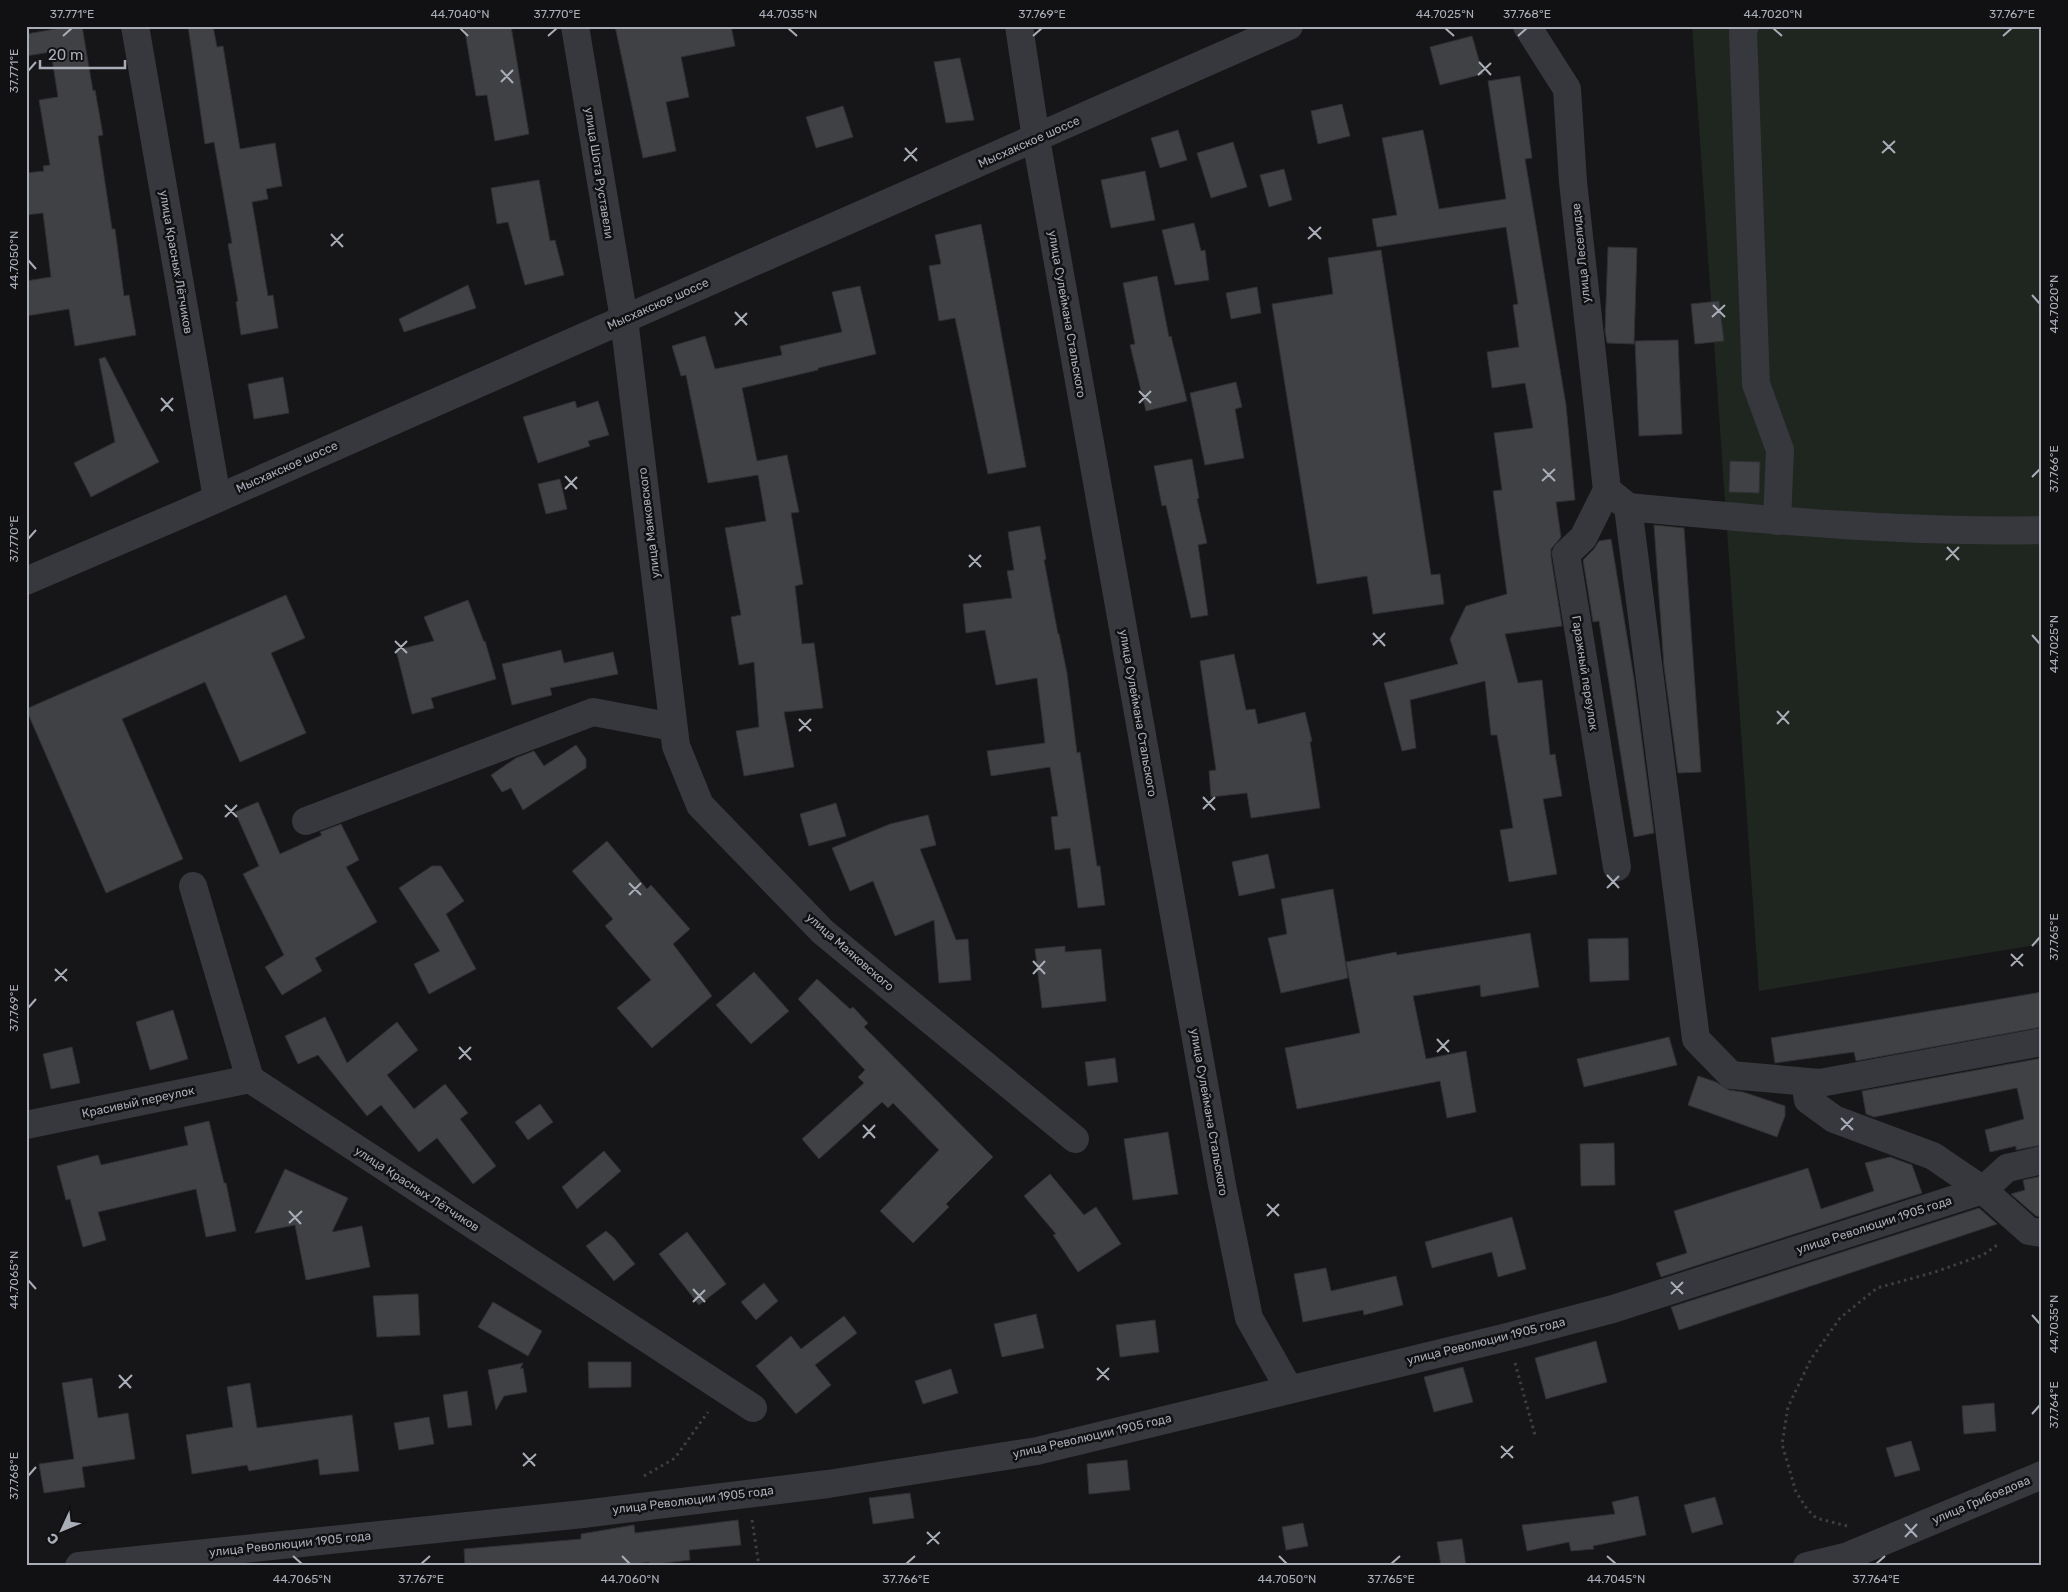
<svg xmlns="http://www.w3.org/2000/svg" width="2068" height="1592" font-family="Rubik,sans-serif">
	<rect width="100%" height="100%" fill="#161618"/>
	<polygon fill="#1e261f" points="1692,26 2042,26 2042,944 1759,991"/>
	<g fill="#404145" stroke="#303034">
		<polygon points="73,26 82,26 93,91 95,90 103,135 98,136 112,229 115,229 124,296 129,295 136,335 75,346 69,309 26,316 26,281 51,277 43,213 26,215 26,173 44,171 43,166 50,165 39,100 58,97 51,52 26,56 26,34"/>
		<polygon points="188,26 213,26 217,47 223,46 240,149 275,143 282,186 266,189 268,199 252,202 268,296 273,295 278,328 241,335 236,302 238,301 228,244 232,243 214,142 205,144"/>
		<polygon points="464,26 511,26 529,134 495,141 487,95 476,96"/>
		<polygon points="615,26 731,26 735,46 681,57 689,97 666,102 676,151 643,158"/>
		<polygon points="1472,36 1483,74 1440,85 1430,47"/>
		<polygon points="960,58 974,120 946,123 934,62"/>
		<polygon points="1520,76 1532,158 1525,159 1566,405 1575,500 1556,502 1561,537 1551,549 1551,557 1562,626 1505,634 1518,683 1542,680 1550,755 1555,754 1562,796 1543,799 1557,874 1509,882 1500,830 1513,828 1497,735 1491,735 1485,681 1410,700 1416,748 1402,751 1384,683 1458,664 1450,639 1466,606 1507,594 1493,491 1502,490 1494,433 1533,428 1525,383 1492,388 1487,352 1519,347 1513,305 1518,304 1506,227 1377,247 1372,219 1397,215 1382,138 1423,130 1439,209 1506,199 1488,81"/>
		<polygon points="1342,104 1350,136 1318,144 1311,111"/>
		<polygon points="843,106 853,137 816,148 806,117"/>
		<polygon points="1178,130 1187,160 1160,168 1151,138"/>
		<polygon points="1233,142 1247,187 1211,198 1197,153"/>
		<polygon points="1284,169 1292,200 1269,207 1260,175"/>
		<polygon points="1145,171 1155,220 1111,228 1101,180"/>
		<polygon points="539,180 550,241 555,240 564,275 525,285 508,222 497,224 491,188"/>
		<polygon points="1194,223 1201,251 1205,250 1209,280 1175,285 1162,230"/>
		<polygon points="981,224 1026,467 988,474 955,318 939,321 929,266 941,264 935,235"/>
		<polygon points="1608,247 1637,248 1634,344 1607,343 1605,331"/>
		<polygon points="1381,250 1431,575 1440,574 1444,604 1373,614 1367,576 1317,584 1272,304 1333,294 1328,258"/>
		<polygon points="1157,276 1169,337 1171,336 1187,401 1146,411 1130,345 1135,344 1123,283"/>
		<polygon points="468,285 476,308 404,332 399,319"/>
		<polygon points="860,286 876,354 818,368 818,370 742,388 757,461 787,455 799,512 791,513 803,584 795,586 802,644 814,643 823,708 784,712 794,767 744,776 736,731 759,727 754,662 739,665 731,617 741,615 725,528 766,521 758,475 708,483 686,375 681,376 672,346 705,336 715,369 782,355 780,346 842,332 832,292"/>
		<polygon points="1257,287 1261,313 1231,319 1226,293"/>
		<polygon points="1719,301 1724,341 1695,344 1691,304"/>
		<polygon points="1678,340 1682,434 1639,436 1635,341"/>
		<polygon points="105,357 159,462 91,497 74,463 115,442 99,359"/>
		<polygon points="283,377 289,413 254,419 248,384"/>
		<polygon points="1236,382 1242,407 1235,409 1244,458 1205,465 1190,393"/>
		<polygon points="575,401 577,408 598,401 609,435 588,441 590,446 538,463 523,417"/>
		<polygon points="1192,459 1199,498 1197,499 1207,543 1198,545 1208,615 1191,618 1166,505 1162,506 1154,466"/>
		<polygon points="1730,461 1760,462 1759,493 1729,492"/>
		<polygon points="560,479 567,509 546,514 538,484"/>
		<polygon points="1654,525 1684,528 1701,772 1678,773 1664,667"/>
		<polygon points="1040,526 1046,559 1044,560 1058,634 1059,634 1067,673 1077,753 1080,752 1097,866 1100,866 1105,905 1078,908 1070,848 1055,850 1051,817 1058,816 1050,767 991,776 987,751 1045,743 1037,678 996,685 985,630 966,633 963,604 1012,598 1007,571 1014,570 1008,532"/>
		<polygon points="1611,539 1634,679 1654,833 1634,837 1599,621 1593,622 1583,560 1594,549 1599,541"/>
		<polygon points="286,595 305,638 271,653 306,733 240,762 205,682 122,719 183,859 106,893 26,709"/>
		<polygon points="468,600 484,642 485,641 496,679 431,698 434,708 412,714 396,650 434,641 424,617"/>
		<polygon points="561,650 564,663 613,652 618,674 550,688 552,695 512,705 502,664"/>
		<polygon points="1234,654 1246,710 1255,709 1258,724 1305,712 1312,741 1310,742 1320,808 1251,818 1247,793 1211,797 1209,771 1216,770 1200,661"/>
		<polygon points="576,745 586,759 586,768 523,810 511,788 502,792 491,775 516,758 534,751 544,766"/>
		<polygon points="258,802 280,854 322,835 320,832 341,824 359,860 346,867 377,922 315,958 322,971 282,995 265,967 284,955 243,874 259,866 235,812"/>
		<polygon points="836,803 846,836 809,846 800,814"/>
		<polygon points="928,815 936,845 920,849 956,940 968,939 971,980 939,983 934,920 895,936 873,881 850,891 832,848 890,824"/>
		<polygon points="607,841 647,889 651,885 690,929 673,944 712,996 652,1048 617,1008 651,980 605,926 613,919 572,871"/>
		<polygon points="1268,854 1275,888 1239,896 1232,862"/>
		<polygon points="432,866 441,866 464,901 446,914 476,969 429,994 414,964 440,951 399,888"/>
		<polygon points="1333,889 1348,978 1281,993 1268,938 1287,934 1281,899"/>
		<polygon points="1530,933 1539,987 1481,997 1480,985 1413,996 1426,1059 1466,1051 1476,1112 1447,1118 1440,1081 1297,1109 1285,1048 1360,1033 1346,962 1396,952 1397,955"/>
		<polygon points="1628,938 1629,980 1590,982 1588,939"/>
		<polygon points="1065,946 1065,952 1101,949 1106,1001 1042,1008 1035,949"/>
		<polygon points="754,972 789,1011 751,1044 716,1005"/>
		<polygon points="817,979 850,1009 853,1007 868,1023 864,1027 993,1157 946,1204 949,1207 913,1243 880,1211 939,1150 893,1103 888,1108 882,1102 819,1159 802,1139 864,1083 858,1077 865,1070 798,999"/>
		<polygon points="2042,992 2042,1027 1856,1061 1854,1052 1775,1063 1771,1038"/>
		<polygon points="173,1010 188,1059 150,1070 136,1022"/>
		<polygon points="325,1017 347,1063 397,1022 418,1050 387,1075 414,1109 445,1084 468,1113 460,1119 496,1166 473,1184 437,1138 419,1152 381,1105 367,1116 318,1055 298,1064 285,1036"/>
		<polygon points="1669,1037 1677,1065 1584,1087 1577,1059"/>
		<polygon points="72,1047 80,1083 51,1089 43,1054"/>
		<polygon points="1115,1058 1118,1082 1088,1086 1085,1062"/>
		<polygon points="2042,1058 2042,1145 2016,1150 2016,1146 1990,1152 1985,1130 2024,1119 2017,1088 1874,1117 1866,1114 1862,1091"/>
		<polygon points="1698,1076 1716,1082 1729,1090 1743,1092 1785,1106 1785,1116 1777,1137 1688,1105"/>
		<polygon points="540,1104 553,1122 528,1140 515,1122"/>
		<polygon points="209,1121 224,1183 226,1183 236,1231 206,1237 196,1189 98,1212 106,1240 83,1247 70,1199 66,1200 57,1166 98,1155 101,1165 188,1145 184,1127"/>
		<polygon points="1168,1132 1178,1194 1133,1200 1124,1139"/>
		<polygon points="1614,1143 1615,1185 1581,1186 1580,1144"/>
		<polygon points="604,1151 621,1171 577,1209 562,1187"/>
		<polygon points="1890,1157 1912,1165 1922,1193 1661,1277 1656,1263 1687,1253 1674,1211 1808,1168 1821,1209 1874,1191 1865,1163"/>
		<polygon points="285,1169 348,1198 332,1232 362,1226 370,1267 306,1280 295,1225 255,1233"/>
		<polygon points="1050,1174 1084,1215 1096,1207 1121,1244 1078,1272 1053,1235 1056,1234 1024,1196"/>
		<polygon points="2042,1176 2042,1217 2036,1216 2011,1194 2025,1190 2023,1180"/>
		<polygon points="1979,1208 1997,1224 1679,1330 1671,1307"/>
		<polygon points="1512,1217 1526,1269 1498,1277 1492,1252 1432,1268 1425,1242"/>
		<polygon points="606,1231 614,1238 635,1264 614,1281 586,1246"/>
		<polygon points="687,1232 726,1284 699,1305 659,1254"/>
		<polygon points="1326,1268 1331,1291 1396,1276 1403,1305 1364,1315 1363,1310 1303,1322 1294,1274"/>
		<polygon points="764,1283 778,1301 756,1320 741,1302"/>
		<polygon points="418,1294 420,1335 377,1337 373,1296"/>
		<polygon points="493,1302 542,1331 528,1356 478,1327"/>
		<polygon points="1036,1314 1044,1348 1002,1357 994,1324"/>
		<polygon points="844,1316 857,1333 815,1365 831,1385 796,1414 756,1366 791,1336 801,1349"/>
		<polygon points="1155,1320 1159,1352 1120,1357 1116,1325"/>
		<polygon points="1596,1341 1607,1382 1546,1399 1535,1358"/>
		<polygon points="588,1362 631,1362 631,1387 589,1388"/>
		<polygon points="523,1363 520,1369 523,1368 527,1392 504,1396 496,1410 488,1370"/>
		<polygon points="1463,1367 1473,1402 1434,1412 1424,1377"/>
		<polygon points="951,1369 958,1393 923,1404 915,1381"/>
		<polygon points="92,1378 98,1418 128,1413 135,1459 82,1467 85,1487 44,1493 39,1464 74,1459 62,1383"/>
		<polygon points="250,1383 257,1428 352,1415 359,1471 320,1475 318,1459 249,1471 247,1465 192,1474 186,1435 233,1427 227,1387"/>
		<polygon points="467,1391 472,1425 448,1428 443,1395"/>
		<polygon points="1994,1403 1996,1431 1964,1434 1962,1406"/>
		<polygon points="429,1417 434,1444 399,1450 394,1423"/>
		<polygon points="1911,1441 1920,1470 1895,1477 1886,1448"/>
		<polygon points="1127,1460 1130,1490 1089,1494 1087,1464"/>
		<polygon points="910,1493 914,1518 873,1524 869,1498"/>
		<polygon points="1638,1496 1646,1535 1593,1546 1594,1549 1571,1551 1569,1542 1527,1551 1522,1525 1615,1514 1612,1502"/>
		<polygon points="1715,1497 1723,1524 1692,1533 1684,1505"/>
		<polygon points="738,1520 741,1545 689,1550 690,1560 649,1565 649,1562 625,1566 465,1566 464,1549 581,1539 581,1534 634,1525 635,1533"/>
		<polygon points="1303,1523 1308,1546 1286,1550 1282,1527"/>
		<polygon points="1462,1539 1466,1566 1441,1566 1437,1542"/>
	</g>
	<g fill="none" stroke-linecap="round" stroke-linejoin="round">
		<g stroke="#3d3f44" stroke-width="3" stroke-dasharray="2.5 4" stroke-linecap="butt">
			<polyline points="1515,1363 1535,1435"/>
			<polyline points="644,1476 675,1458 708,1412"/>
			<polyline points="752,1520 759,1566"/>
			<polyline points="1847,1526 1816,1518 1807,1509 1796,1492 1782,1444 1788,1407 1811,1359 1840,1318 1877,1288 1935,1272 1983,1255 2000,1243"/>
		</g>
		<g stroke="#37383d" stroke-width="28">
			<polyline points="135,26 217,498"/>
			<polyline points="575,26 624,319 676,746 700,805 823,932 1075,1139"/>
			<polyline points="1019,26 1036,139 1222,1185 1249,1318 1289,1389"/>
			<polyline points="1527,26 1567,89 1573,182 1607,490"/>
			<polyline points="1745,26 1743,32 1756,384 1780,450 1777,521"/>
			<polyline points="1607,490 1628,507 1696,1039 1731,1075 1820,1083 2042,1042"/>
			<polyline points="1607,490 1583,538 1566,554 1617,867"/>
			<path d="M1628 507C1766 520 1903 533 2042 530"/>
			<polyline points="26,581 180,515 1289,26"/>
			<polyline points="306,821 593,712 673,727"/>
			<polyline points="193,886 250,1079 753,1408"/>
			<polyline points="1805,1082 1808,1100 1834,1119 1933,1156 1983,1190 2029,1231 2042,1233"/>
			<polyline points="26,1125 250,1079"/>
			<polyline points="79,1566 583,1514 828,1484 1037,1451 1507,1337 1613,1309 1983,1190 2007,1168 2042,1160"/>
			<polyline points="1807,1566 1848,1556 2042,1475"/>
		</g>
	</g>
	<path fill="none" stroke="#a8adb8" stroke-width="2" d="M460 28 468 36M788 28 797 36M1445 28 1454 36M1773 28 1782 36M63 36 72 28M548 36 557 28M1033 36 1042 28M1518 36 1527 28M2003 36 2012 28M1479 62 1491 75M501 70 513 83M28 71 36 62M1478 75 1491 63M501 82 513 70M1883 141 1895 153M905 148 917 161M1882 153 1895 141M904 161 917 148M1309 227 1321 239M331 234 343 247M1308 239 1321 227M331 246 343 234M28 260 36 269M2032 295 2040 304M1713 305 1725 317M735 312 747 325M1712 317 1725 305M735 325 747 313M1139 391 1151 403M161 398 173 411M1139 403 1151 391M161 411 173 398M1543 469 1555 481M565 476 577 489M2032 477 2040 469M1542 481 1555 469M565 489 577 477M28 539 36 530M1947 547 1959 560M969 555 981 567M1946 560 1959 547M969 567 981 555M1373 633 1385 646M2032 635 2040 644M395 641 407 653M1373 645 1385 633M395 653 407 641M1777 711 1789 724M799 719 811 731M1777 724 1789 711M799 731 811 719M1203 797 1215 810M225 805 237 817M1203 809 1215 797M225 817 237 805M1607 875 1619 888M629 883 641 895M1607 888 1619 876M629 895 641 883M2032 946 2040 937M2011 954 2023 966M1033 961 1045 974M2011 966 2023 954M55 969 67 981M1033 974 1045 961M55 981 67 969M28 1008 36 999M1437 1039 1449 1052M459 1047 471 1060M1437 1052 1449 1040M459 1059 471 1047M1841 1118 1853 1130M863 1125 875 1138M1841 1130 1853 1118M863 1138 875 1125M1267 1204 1279 1216M289 1211 301 1224M1267 1216 1279 1204M289 1223 302 1211M28 1280 36 1289M1671 1282 1683 1294M693 1289 705 1302M1671 1294 1683 1282M693 1302 705 1290M2032 1315 2040 1324M1097 1368 1109 1380M119 1375 131 1388M1097 1380 1109 1368M119 1388 132 1375M2032 1414 2040 1405M1501 1446 1513 1458M523 1453 535 1466M1501 1458 1513 1446M523 1466 536 1454M28 1476 36 1467M1905 1524 1917 1537M927 1532 939 1544M1905 1537 1917 1524M927 1544 940 1532M293 1556 302 1564M622 1556 630 1564M1279 1556 1287 1564M1607 1556 1616 1564M421 1564 430 1556M906 1564 915 1556M1391 1564 1400 1556M1876 1564 1885 1556"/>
	<g text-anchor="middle" stroke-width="5" stroke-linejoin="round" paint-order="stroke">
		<g font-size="12" fill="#a8adb8" stroke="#111113">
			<text transform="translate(1029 142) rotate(-24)" y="4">Мысхакское шоссе</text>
			<text transform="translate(599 173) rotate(81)" y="4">улица Шота Руставели</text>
			<text transform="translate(1581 253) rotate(-96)" y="4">улица Леселидзе</text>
			<text transform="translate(176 262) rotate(80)" y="4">улица Красных Лётчиков</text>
			<text transform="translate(658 304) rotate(-24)" y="4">Мысхакское шоссе</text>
			<text transform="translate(1067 314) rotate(80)" y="4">улица Сулеймана Стальского</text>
			<text transform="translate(287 467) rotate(-24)" y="4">Мысхакское шоссе</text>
			<text transform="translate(649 523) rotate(-97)" y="4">улица Маяковского</text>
			<text transform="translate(1585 673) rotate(81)" y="4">Гаражный переулок</text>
			<text transform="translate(1138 713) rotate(80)" y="4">улица Сулеймана Стальского</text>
			<text transform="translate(850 952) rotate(41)" y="4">улица Маяковского</text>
			<text transform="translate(138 1102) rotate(-12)" y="4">Красивый переулок</text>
			<text transform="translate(1209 1112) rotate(80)" y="4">улица Сулеймана Стальского</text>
			<text transform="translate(417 1189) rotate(33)" y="4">улица Красных Лётчиков</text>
			<text transform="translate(1874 1225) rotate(-18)" y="4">улица Революции 1905 года</text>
			<text transform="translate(1486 1341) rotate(-14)" y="4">улица Революции 1905 года</text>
			<text transform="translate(1092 1436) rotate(-13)" y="4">улица Революции 1905 года</text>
			<text transform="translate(693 1500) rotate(-7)" y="4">улица Революции 1905 года</text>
			<text transform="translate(1981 1500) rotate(-23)" y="4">улица Грибоедова</text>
			<text transform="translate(290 1544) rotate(-6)" y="4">улица Революции 1905 года</text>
		</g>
	</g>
	<rect width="2068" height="1592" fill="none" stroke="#111113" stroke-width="55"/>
	<g transform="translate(62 1530) rotate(226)" stroke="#111113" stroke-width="4" paint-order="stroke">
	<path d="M0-4L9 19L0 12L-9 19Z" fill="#a8adb8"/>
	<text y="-8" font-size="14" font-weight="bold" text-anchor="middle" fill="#a8adb8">С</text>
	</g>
	<path d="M40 60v8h85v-8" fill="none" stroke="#a8adb8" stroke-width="2.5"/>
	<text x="48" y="60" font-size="15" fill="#a8adb8" stroke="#111113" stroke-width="4" paint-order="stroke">20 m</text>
	<rect x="28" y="28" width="2012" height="1536" fill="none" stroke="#a8adb8" stroke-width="2"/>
	<g font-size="12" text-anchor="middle" fill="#a8adb8">
		<text x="72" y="18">37.771°E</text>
		<text x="460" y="18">44.7040°N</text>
		<text x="557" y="18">37.770°E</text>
		<text x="788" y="18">44.7035°N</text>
		<text x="1042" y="18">37.769°E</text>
		<text x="1445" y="18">44.7025°N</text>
		<text x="1527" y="18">37.768°E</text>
		<text x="1773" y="18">44.7020°N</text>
		<text x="2012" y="18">37.767°E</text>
		<text transform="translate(14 71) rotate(-90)" y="4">37.771°E</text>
		<text transform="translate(14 260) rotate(-90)" y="4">44.7050°N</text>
		<text transform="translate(2054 304) rotate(-90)" y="4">44.7020°N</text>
		<text transform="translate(2054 469) rotate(-90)" y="4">37.766°E</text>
		<text transform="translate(14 539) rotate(-90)" y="4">37.770°E</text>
		<text transform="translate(2054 644) rotate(-90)" y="4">44.7025°N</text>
		<text transform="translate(2054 937) rotate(-90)" y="4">37.765°E</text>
		<text transform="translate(14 1008) rotate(-90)" y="4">37.769°E</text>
		<text transform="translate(14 1280) rotate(-90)" y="4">44.7065°N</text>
		<text transform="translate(2054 1324) rotate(-90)" y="4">44.7035°N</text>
		<text transform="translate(2054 1405) rotate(-90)" y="4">37.764°E</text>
		<text transform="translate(14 1476) rotate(-90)" y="4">37.768°E</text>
		<text x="302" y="1583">44.7065°N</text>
		<text x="421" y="1583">37.767°E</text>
		<text x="630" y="1583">44.7060°N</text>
		<text x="906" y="1583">37.766°E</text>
		<text x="1287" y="1583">44.7050°N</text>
		<text x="1391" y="1583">37.765°E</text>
		<text x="1616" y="1583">44.7045°N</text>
		<text x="1876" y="1583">37.764°E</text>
	</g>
</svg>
